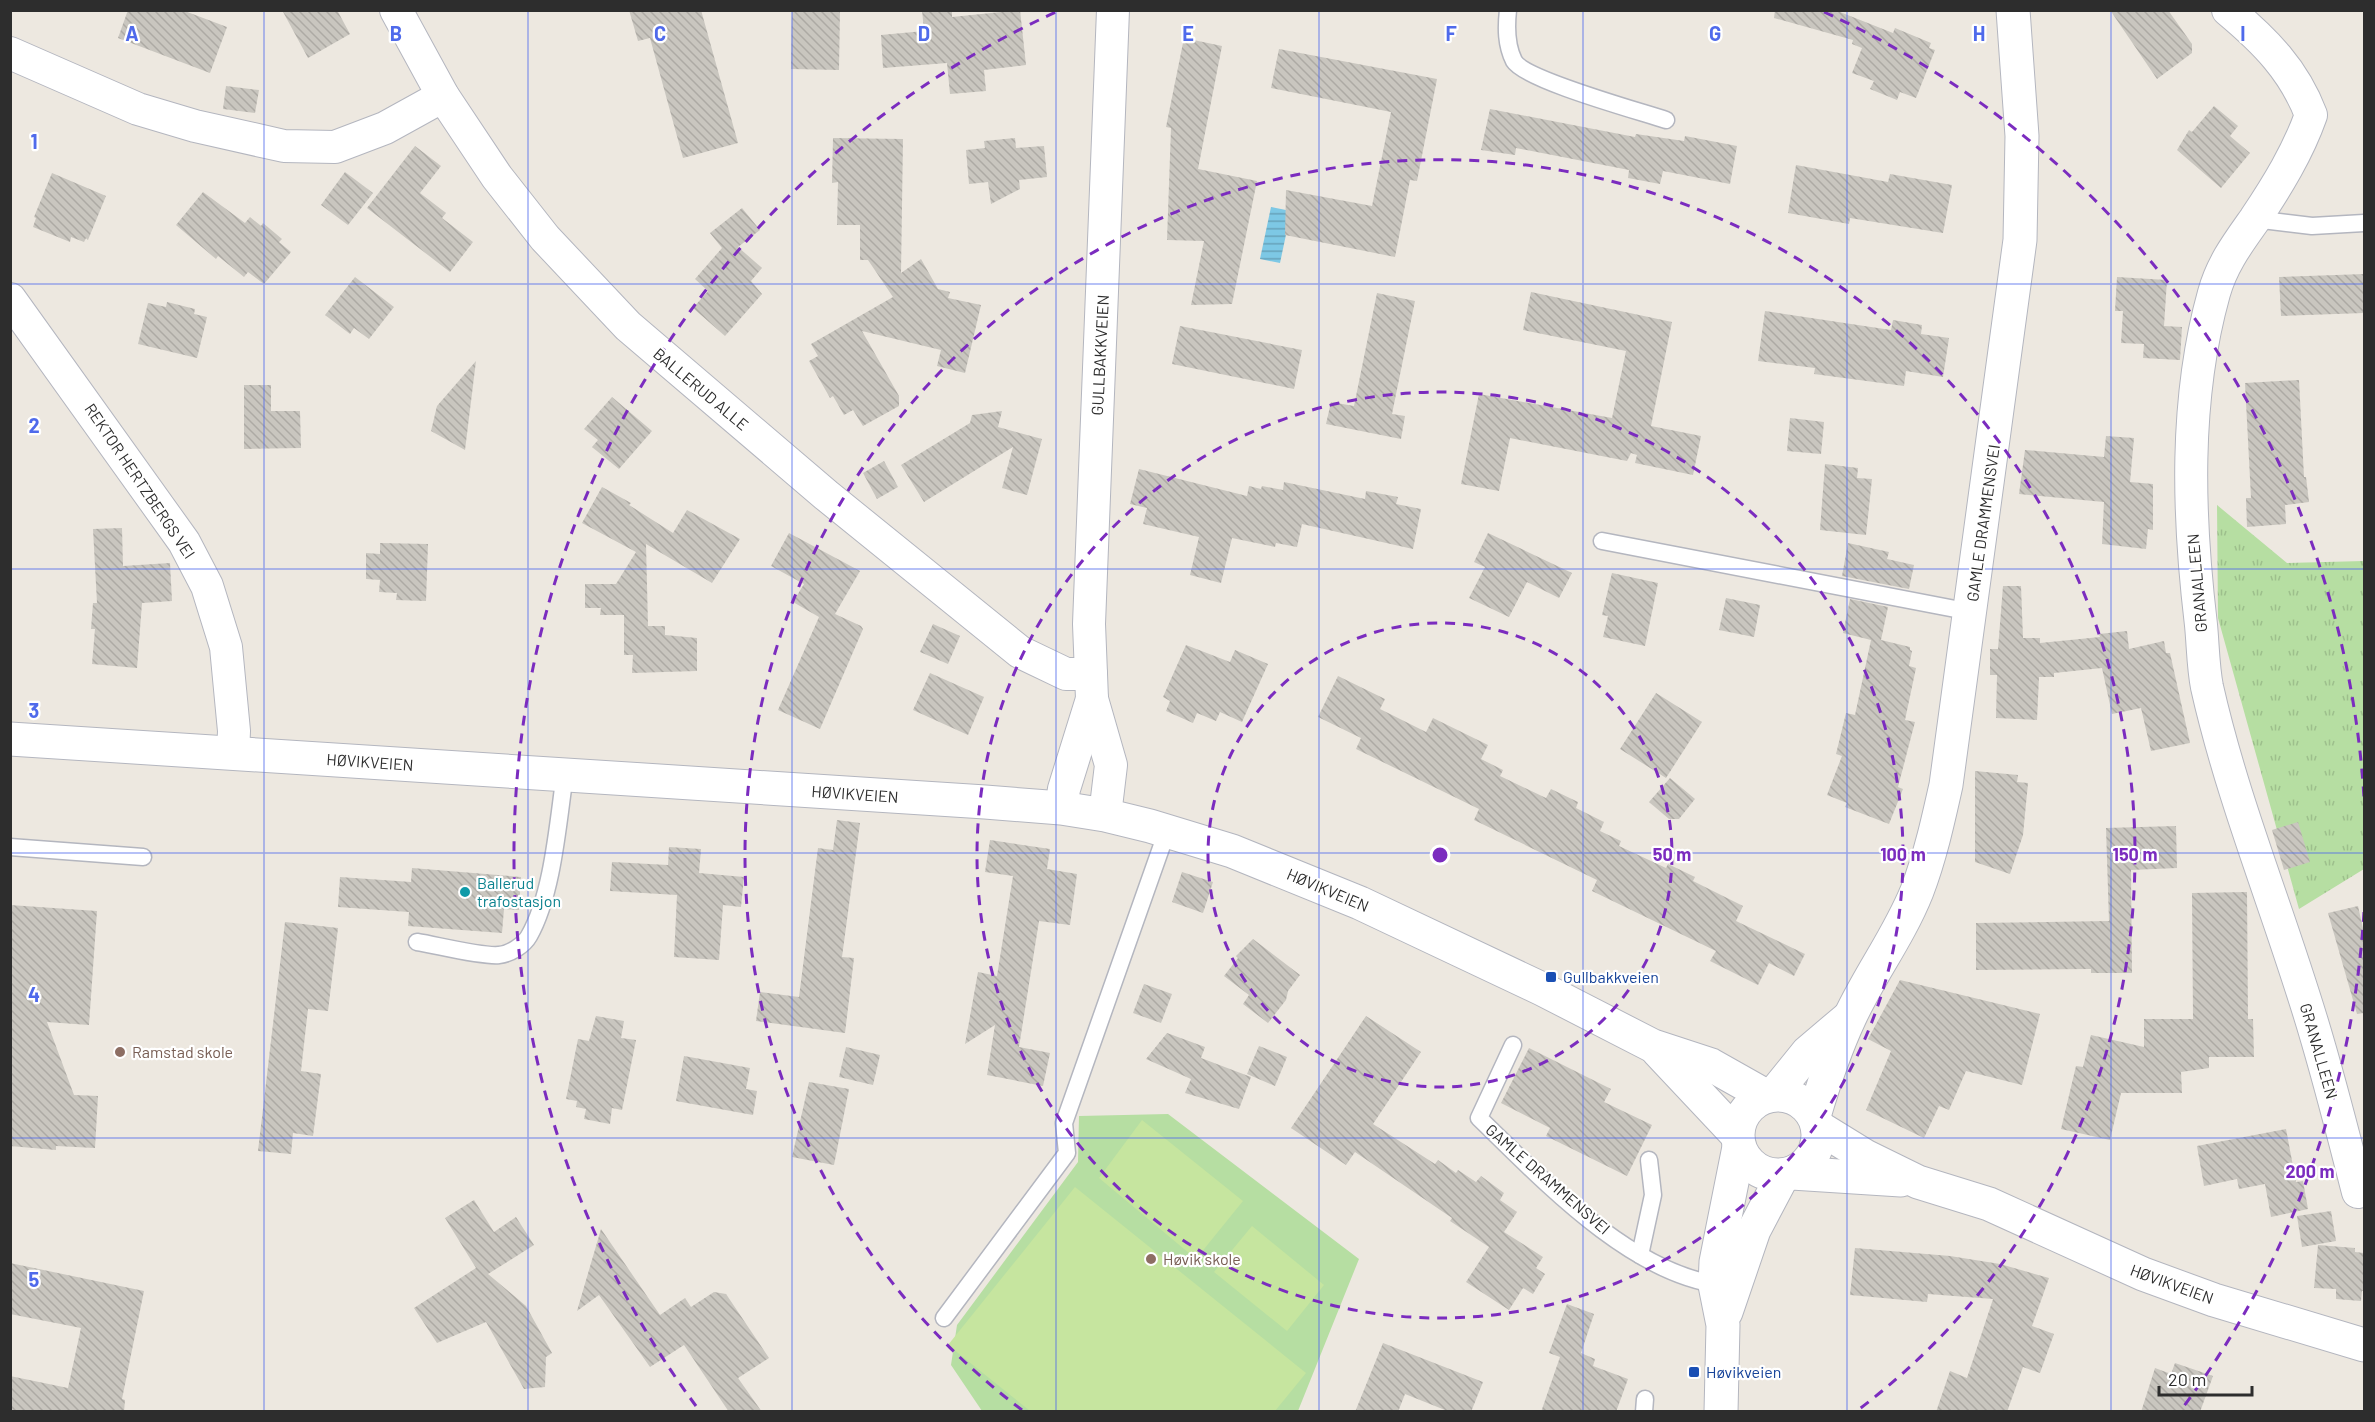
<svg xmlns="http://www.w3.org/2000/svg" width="2375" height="1422" font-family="Barlow,sans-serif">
	<defs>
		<pattern id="grass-tufts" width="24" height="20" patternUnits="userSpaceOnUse" patternTransform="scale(1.5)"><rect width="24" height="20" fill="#b6dea2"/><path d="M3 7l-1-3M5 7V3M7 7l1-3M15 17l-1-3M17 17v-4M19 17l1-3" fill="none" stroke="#9dbf8c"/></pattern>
		<pattern id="water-rules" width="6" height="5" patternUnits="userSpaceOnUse" patternTransform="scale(1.5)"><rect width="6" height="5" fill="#7dc8e5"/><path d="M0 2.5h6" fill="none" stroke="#67a3ba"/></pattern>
		<pattern id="building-back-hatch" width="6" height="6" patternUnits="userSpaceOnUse" patternTransform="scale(1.5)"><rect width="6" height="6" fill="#c9c6bf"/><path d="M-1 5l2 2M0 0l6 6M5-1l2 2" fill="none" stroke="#adaaa4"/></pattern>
	</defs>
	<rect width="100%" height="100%" fill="#ede8e0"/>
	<polygon fill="url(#grass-tufts)" points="2217,505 2287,563 2364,561 2364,869 2299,909 2218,618"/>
	<polygon fill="#b6dea2" points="1168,1114 1359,1259 1298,1411 982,1411 951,1365 957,1325 1078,1162 1079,1116"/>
	<g fill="#c6e59f">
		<polygon points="1142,1120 1243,1201 1196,1259 1099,1178"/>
		<polygon points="1075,1187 1306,1373 1275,1411 1030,1411 948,1345"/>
		<polygon points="1252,1226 1324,1285 1287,1331 1214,1272"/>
	</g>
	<polygon fill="url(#water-rules)" points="1271,207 1291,211 1280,263 1260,259"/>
	<g fill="url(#building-back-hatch)">
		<polygon points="128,10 182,10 227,27 210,73 118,38"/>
		<polygon points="282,10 337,10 350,34 308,58"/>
		<polygon points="629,10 701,10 738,143 683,158 650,38 638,41"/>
		<polygon points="792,10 840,10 839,70 791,69"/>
		<polygon points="922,10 952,10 952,17 1020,10 1026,65 984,70 986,91 950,94 947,63 883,68 881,35 924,31"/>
		<polygon points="1775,10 1835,10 1893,33 1895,28 1931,43 1929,48 1935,50 1916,98 1900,92 1897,100 1870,89 1874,81 1852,73 1862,48 1852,44 1853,40 1774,18"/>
		<polygon points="2110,10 2168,10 2192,44 2192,53 2157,79"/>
		<polygon points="1184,38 1222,46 1198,169 1257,181 1232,304 1191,305 1204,241 1167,240 1171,128 1166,127"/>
		<polygon points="1279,49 1437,79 1417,181 1410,180 1395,257 1285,235 1286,190 1372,206 1391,112 1271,88"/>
		<polygon points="226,86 259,90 255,113 223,109"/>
		<polygon points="2214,106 2238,126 2230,136 2250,153 2221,188 2177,150 2189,130 2192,132"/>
		<polygon points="1490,109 1635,137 1636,134 1684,141 1685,136 1737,146 1730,184 1663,171 1660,184 1628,178 1629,170 1516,148 1515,155 1481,150"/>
		<polygon points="833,138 903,139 901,273 921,259 938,289 950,292 948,298 981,305 965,373 937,366 941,350 862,331 899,396 899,406 863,426 853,410 844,415 833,396 830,398 809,361 818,356 811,344 893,297 868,260 860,260 860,225 837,225 838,182 832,183"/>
		<polygon points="1015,138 1016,148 1044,146 1047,177 1019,180 1020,189 991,204 988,182 969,184 966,150 985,148 984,141"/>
		<polygon points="415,146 441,166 420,193 446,213 442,218 473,242 450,272 367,208"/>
		<polygon points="1796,165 1888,182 1890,174 1952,185 1943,233 1850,218 1849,224 1788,213"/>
		<polygon points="345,172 373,193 348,225 321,205"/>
		<polygon points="52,173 106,196 88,240 86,238 84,242 71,237 70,242 33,227 36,218 34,217"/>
		<polygon points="203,192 245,223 250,217 261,226 263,223 282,239 279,242 291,252 264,284 248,272 244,277 218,256 216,259 176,225"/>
		<polygon points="742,208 760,230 738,247 762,268 751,281 762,294 725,336 693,308 708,291 695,279 722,248 710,233"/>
		<polygon points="2364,274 2364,313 2281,316 2279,277"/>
		<polygon points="355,277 394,307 369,339 354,328 350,334 325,315"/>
		<polygon points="2117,277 2167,280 2164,326 2182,327 2180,360 2143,358 2144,344 2121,343 2123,311 2115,311"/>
		<polygon points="1531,292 1672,322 1651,426 1701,436 1693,475 1635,463 1637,455 1631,453 1627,461 1510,438 1499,491 1461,484 1479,394 1612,418 1626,351 1523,330"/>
		<polygon points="1377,293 1415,301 1392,414 1405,416 1401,439 1326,424 1331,402 1354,406"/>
		<polygon points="167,302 195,309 194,314 207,317 197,358 138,344 148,303 166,307"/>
		<polygon points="1765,311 1891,330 1893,320 1922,325 1921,334 1949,338 1943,377 1906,371 1904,386 1814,374 1815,368 1758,361"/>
		<polygon points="1180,326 1302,350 1294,389 1172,364"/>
		<polygon points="476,361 465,450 431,431 437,406"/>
		<polygon points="2299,380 2304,477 2306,477 2309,502 2285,505 2286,524 2247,527 2246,498 2251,498 2245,383"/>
		<polygon points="244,385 271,385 271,411 300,411 301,448 244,449"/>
		<polygon points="612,397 652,431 619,469 592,447 598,440 584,429"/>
		<polygon points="1002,411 998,427 1042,439 1027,495 1002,488 1013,447 924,502 901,465 970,423 972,415"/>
		<polygon points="1790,418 1824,422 1821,454 1787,451"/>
		<polygon points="2106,436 2134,438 2130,482 2153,484 2153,530 2148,529 2146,549 2102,544 2104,502 2019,494 2025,450 2104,457"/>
		<polygon points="884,461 898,487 877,499 863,473"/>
		<polygon points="1825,464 1858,468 1857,478 1872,479 1866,535 1820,530"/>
		<polygon points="1139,469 1247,496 1249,486 1261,489 1262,486 1283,490 1284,482 1365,499 1366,491 1398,497 1396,504 1421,509 1413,549 1302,524 1297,547 1276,543 1275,547 1232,538 1221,583 1190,575 1199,537 1143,524 1147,508 1130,504"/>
		<polygon points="602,487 631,503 629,505 673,533 687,510 740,539 712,583 646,544 648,626 665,626 665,635 697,638 697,671 632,673 633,655 624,655 624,615 600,615 601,608 585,608 585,584 616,584 636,552 582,523"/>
		<polygon points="122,528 123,566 170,563 172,601 142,603 137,668 92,664 95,629 91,629 93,603 97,603 93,529"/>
		<polygon points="789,533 860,571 835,614 861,626 863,629 820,729 778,710 819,617 793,602 804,584 771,566"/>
		<polygon points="1488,533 1572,573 1559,598 1527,582 1509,617 1469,598 1485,567 1474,562"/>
		<polygon points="380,543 428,544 426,601 396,600 397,593 379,592 380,580 366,579 366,553 380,554"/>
		<polygon points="1848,543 1889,552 1887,559 1914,565 1909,589 1842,576"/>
		<polygon points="1612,573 1658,583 1645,646 1603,637 1608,616 1602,615"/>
		<polygon points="2003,586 2021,586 2023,638 2040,638 2040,643 2100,637 2099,634 2127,631 2129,649 2164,641 2166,653 2170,653 2190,743 2151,751 2141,708 2112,714 2102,668 2054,673 2054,677 2039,677 2037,720 1996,718 1997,675 1990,675 1990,649 1998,649"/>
		<polygon points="1726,598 1760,605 1754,637 1719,630"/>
		<polygon points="1850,599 1888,607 1881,640 1910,647 1910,650 1912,651 1909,666 1916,668 1905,720 1915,722 1898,787 1903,789 1889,824 1845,807 1847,803 1827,795 1842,756 1836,754 1846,713 1855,715 1871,640 1843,633"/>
		<polygon points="933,624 960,636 948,664 920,652"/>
		<polygon points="1186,645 1230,662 1235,650 1268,664 1242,722 1220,712 1216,721 1197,713 1193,723 1166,711 1170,701 1163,697"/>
		<polygon points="930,673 984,697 968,735 913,710"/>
		<polygon points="1338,676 1385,699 1380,709 1426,732 1433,718 1488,745 1481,759 1503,770 1500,776 1546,798 1551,789 1578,802 1576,808 1604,822 1600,831 1621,841 1619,846 1666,868 1668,864 1695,877 1693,881 1743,906 1736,921 1805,954 1794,976 1769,963 1758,985 1710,961 1716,951 1592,891 1597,880 1474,820 1479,809 1356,749 1361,738 1318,717"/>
		<polygon points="1656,693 1702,722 1666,778 1620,749"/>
		<polygon points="1975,771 2018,775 2017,782 2028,783 2023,835 2010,874 1975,862"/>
		<polygon points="1670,778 1695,799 1679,819 1669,819 1649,802"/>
		<polygon points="837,820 860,823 842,957 854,958 845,1033 756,1021 760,992 799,997 818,848 833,850"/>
		<polygon points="2298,822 2310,862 2284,870 2272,830"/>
		<polygon points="2176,826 2177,868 2131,870 2132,973 2091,973 2091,969 1976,970 1976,923 2109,921 2106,828"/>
		<polygon points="990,840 1050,849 1047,869 1077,874 1070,925 1039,921 1019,1047 1050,1053 1043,1086 987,1075 995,1025 965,1044 978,972 997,976 1013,876 985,872"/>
		<polygon points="669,847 701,849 699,873 744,877 741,907 723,905 719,960 674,957 677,895 610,891 612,862 668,865"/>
		<polygon points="412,868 521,877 519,910 504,909 502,933 408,926 409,912 338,907 340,877 411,882"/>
		<polygon points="1182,872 1213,882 1203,913 1172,902"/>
		<polygon points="2247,892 2248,1019 2253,1019 2254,1057 2209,1057 2209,1068 2181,1072 2182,1093 2121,1093 2110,1140 2061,1129 2076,1066 2083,1067 2091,1035 2144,1047 2144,1019 2193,1019 2192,893"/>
		<polygon points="10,905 97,911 89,1025 47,1022 74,1095 98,1096 95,1148 56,1146 56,1150 10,1146"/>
		<polygon points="2358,906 2364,933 2364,1013 2357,1014 2328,913"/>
		<polygon points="285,922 338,928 328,1011 308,1009 301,1071 321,1074 313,1136 293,1133 291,1154 258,1151"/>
		<polygon points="1253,939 1300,975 1288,991 1286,1000 1268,1023 1243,1004 1249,995 1224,976 1238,958 1236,956"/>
		<polygon points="1900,980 2040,1014 2022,1085 1966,1071 1949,1110 1939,1106 1924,1138 1866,1110 1891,1051 1868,1039"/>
		<polygon points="1144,984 1172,994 1161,1023 1133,1013"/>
		<polygon points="596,1016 624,1021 621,1038 636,1040 622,1110 612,1108 610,1124 584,1119 586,1109 576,1107 577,1101 566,1099 578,1039 589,1041"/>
		<polygon points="1366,1016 1421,1052 1373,1124 1435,1164 1438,1160 1456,1173 1458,1170 1476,1182 1481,1176 1504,1193 1500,1200 1517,1212 1504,1232 1543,1257 1536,1268 1545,1274 1533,1294 1523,1288 1509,1310 1466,1282 1489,1247 1450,1221 1452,1218 1355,1152 1346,1165 1291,1128"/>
		<polygon points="1167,1033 1205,1047 1201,1058 1251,1077 1239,1109 1185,1093 1191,1079 1146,1059"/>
		<polygon points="1259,1046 1287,1057 1275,1086 1247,1074"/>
		<polygon points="846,1047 880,1055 873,1085 839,1077"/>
		<polygon points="1529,1048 1611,1089 1604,1102 1652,1125 1627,1176 1546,1136 1550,1128 1501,1103"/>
		<polygon points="684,1056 750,1068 746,1089 757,1091 753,1115 676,1101"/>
		<polygon points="809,1082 849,1089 834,1165 792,1157"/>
		<polygon points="2286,1129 2296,1182 2303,1181 2308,1209 2271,1217 2265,1184 2239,1189 2237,1179 2204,1186 2197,1146"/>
		<polygon points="474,1200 494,1232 516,1217 534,1245 488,1274 526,1306 552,1353 546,1357 545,1387 524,1389 486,1322 437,1343 414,1308 476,1268 445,1218"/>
		<polygon points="2331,1211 2336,1241 2302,1247 2297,1216"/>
		<polygon points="601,1229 660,1315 685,1298 691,1307 714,1292 726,1294 769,1358 738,1378 762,1412 729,1412 684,1345 650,1367 599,1295 577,1311"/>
		<polygon points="2318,1245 2355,1248 2355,1252 2364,1253 2364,1291 2362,1291 2361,1301 2336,1299 2336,1289 2314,1288"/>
		<polygon points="1855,1248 1950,1256 2000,1264 2049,1278 2032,1326 2054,1334 2040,1373 2023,1367 2007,1412 1936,1412 1950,1371 1967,1378 1993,1299 1928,1294 1927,1302 1850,1295"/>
		<polygon points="10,1263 144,1291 122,1399 125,1400 124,1412 10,1412 10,1376 68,1388 81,1328 10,1314"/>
		<polygon points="1567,1304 1594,1314 1581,1353 1595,1359 1593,1366 1628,1379 1616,1412 1541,1412 1560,1357 1549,1353"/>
		<polygon points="1383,1343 1483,1382 1471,1412 1450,1412 1405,1394 1398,1412 1355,1412"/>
		<polygon points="2175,1363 2213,1376 2200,1412 2141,1412 2155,1368 2171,1374"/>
	</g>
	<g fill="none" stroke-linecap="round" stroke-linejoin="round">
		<g stroke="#b4b6bf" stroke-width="19">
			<g id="service">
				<path d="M1508 10C1506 28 1506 45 1514 61 1525 80 1639 111 1666 120"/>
				<polyline points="2254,219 2312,226 2364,223"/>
				<polyline points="1602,541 1971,612"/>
				<polyline points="10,847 143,857"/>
				<path d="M417 942C436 945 483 957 499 955 510 954 524 945 529 936 553 894 558 821 565 774"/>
				<path d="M1513 1045 1479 1118C1542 1179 1630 1274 1721 1285"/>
				<polyline points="1640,1255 1653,1195 1649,1160"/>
				<polyline points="944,1318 1067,1153 1064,1123 1167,831"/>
				<polyline points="1644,1412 1645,1399"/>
			</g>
		</g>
		<g stroke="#b4b6bf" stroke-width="34">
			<g id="minor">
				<polyline points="396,10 443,96 497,177 545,238 628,326 826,495 1020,652 1066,674 1091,674"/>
				<path d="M2228 10C2265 41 2294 70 2311 115 2298 152 2277 186 2255 219 2238 243 2222 264 2214 293 2184 400 2188 516 2201 625 2203 645 2203 667 2207 687 2234 807 2283 921 2317 1039 2332 1090 2345 1141 2358 1192"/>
				<polyline points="10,53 138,109 195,126 284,146 335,147 385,128 443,96"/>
				<polyline points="10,299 184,542 207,586 226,647 234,731 233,753"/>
				<polyline points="1061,808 1064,789 1092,699"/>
				<polyline points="1105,815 1111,765 1092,699 1089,624 1113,10"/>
			</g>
		</g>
		<g stroke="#b4b6bf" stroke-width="35">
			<g id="secondary">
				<polyline points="10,739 985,802 1061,808 1105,815 1150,826 1232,851 1360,903 1542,989 1653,1046 1711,1065 1766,1096"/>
				<polyline points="1658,1051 1737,1135"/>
				<polyline points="1774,1094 1808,1052 1847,1019"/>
				<circle cx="1778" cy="1135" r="40"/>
				<path d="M1814 1116C1824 1082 1835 1049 1850 1017 1870 974 1899 936 1917 891 1930 857 1938 821 1946 785L2020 240 2022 136 2013 10"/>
				<polyline points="1818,1127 1865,1156 1918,1182 1989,1204 2143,1274 2214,1300 2364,1345"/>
				<polyline points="1792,1173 1901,1180"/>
				<polyline points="1726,1312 1754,1230 1783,1175"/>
				<polyline points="1721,1412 1723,1325 1715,1285 1716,1262 1739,1147"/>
			</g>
		</g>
		<use href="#service" stroke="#fff" stroke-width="16"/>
		<use href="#minor" stroke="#fff" stroke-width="32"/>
		<use href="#secondary" stroke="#fff" stroke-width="33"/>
	</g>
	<path fill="none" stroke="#4f6aeb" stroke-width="1.5" stroke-opacity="0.55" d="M264 10V1412M528 10V1412M792 10V1412M1056 10V1412M1319 10V1412M1583 10V1412M1847 10V1412M2111 10V1412M10 284H2364M10 569H2364M10 853H2364M10 1138H2364"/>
	<g fill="none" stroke="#7b2cbf" stroke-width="3" stroke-dasharray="10 8">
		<circle cx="1440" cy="855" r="232"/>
		<circle cx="1440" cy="855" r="463"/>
		<path d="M1022 1410A695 695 0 1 1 1858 1410"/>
		<path d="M2364 912A926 926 0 0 1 2184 1406M696 1406A926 926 0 0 1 1056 12M1824 12A926 926 0 0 1 2364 798"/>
	</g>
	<circle fill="#0f9aa8" stroke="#fff" stroke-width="2" cx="465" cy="892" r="6"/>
	<g fill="#1a4fb4" stroke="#fff" stroke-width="2">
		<rect x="1545" y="971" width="12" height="12" rx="3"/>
		<rect x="1688" y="1366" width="12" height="12" rx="3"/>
	</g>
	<g fill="#8d6e63" stroke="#fff" stroke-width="2">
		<circle cx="120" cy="1052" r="6"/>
		<circle cx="1151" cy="1259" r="6"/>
	</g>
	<g text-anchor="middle" stroke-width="4.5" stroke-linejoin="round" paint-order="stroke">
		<g font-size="16" fill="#2d2d2d" stroke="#fff">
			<text transform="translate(1100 355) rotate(-87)" y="6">GULLBAKKVEIEN</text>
			<text transform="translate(701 389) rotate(40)" y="6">BALLERUD ALLE</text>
			<text transform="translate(140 481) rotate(56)" y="6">REKTOR HERTZBERGS VEI</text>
			<text transform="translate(1983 523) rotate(-82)" y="6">GAMLE DRAMMENSVEI</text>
			<text transform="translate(2197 583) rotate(-95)" y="6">GRANALLEEN</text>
			<text transform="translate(370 762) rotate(4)" y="6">HØVIKVEIEN</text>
			<text transform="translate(855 794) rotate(4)" y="6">HØVIKVEIEN</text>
			<text transform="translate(1328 890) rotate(23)" y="6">HØVIKVEIEN</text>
			<text transform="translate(2319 1051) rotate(74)" y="6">GRANALLEEN</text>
			<text transform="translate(1548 1179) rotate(41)" y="6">GAMLE DRAMMENSVEI</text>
			<text transform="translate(2172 1284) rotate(20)" y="6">HØVIKVEIEN</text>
		</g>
		<g font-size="16" fill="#0d838f" stroke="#fff" text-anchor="start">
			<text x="477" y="889">Ballerud<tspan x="477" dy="18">trafostasjon</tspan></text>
		</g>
		<g font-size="16" fill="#164399" stroke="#fff" text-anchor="start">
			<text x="1563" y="983">Gullbakkveien</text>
			<text x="1706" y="1378">Høvikveien</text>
		</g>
		<g font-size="16" fill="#785e54" stroke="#fff" text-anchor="start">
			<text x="132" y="1058">Ramstad skole</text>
			<text x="1163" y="1265">Høvik skole</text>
		</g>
	</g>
	<g font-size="20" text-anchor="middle" font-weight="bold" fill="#4f6aeb" stroke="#fff" stroke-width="4.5" stroke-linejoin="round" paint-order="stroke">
		<text x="132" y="41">A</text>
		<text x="396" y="41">B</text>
		<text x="660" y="41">C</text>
		<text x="924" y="41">D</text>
		<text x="1188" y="41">E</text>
		<text x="1451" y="41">F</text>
		<text x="1715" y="41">G</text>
		<text x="1979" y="41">H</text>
		<text x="2243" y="41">I</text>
		<text x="34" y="149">1</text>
		<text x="34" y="433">2</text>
		<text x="34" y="718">3</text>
		<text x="34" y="1002">4</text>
		<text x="34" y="1287">5</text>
	</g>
	<circle cx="1440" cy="855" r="9" fill="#7b2cbf" stroke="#fff" stroke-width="3"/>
	<g font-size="18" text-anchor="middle" font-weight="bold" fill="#7b2cbf" stroke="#fff" stroke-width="4.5" stroke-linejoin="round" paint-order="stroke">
		<text x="1672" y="861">50 m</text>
		<text x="1903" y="861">100 m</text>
		<text x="2135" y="861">150 m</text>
		<text x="2310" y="1178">200 m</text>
	</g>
	<rect width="2375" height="1422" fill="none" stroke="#2d2d2d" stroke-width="24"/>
	<path d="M2159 1386v9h93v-9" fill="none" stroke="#2d2d2d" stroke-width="3"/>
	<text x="2168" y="1386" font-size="18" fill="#2d2d2d" stroke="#ffffff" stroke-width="4.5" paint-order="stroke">20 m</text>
</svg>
